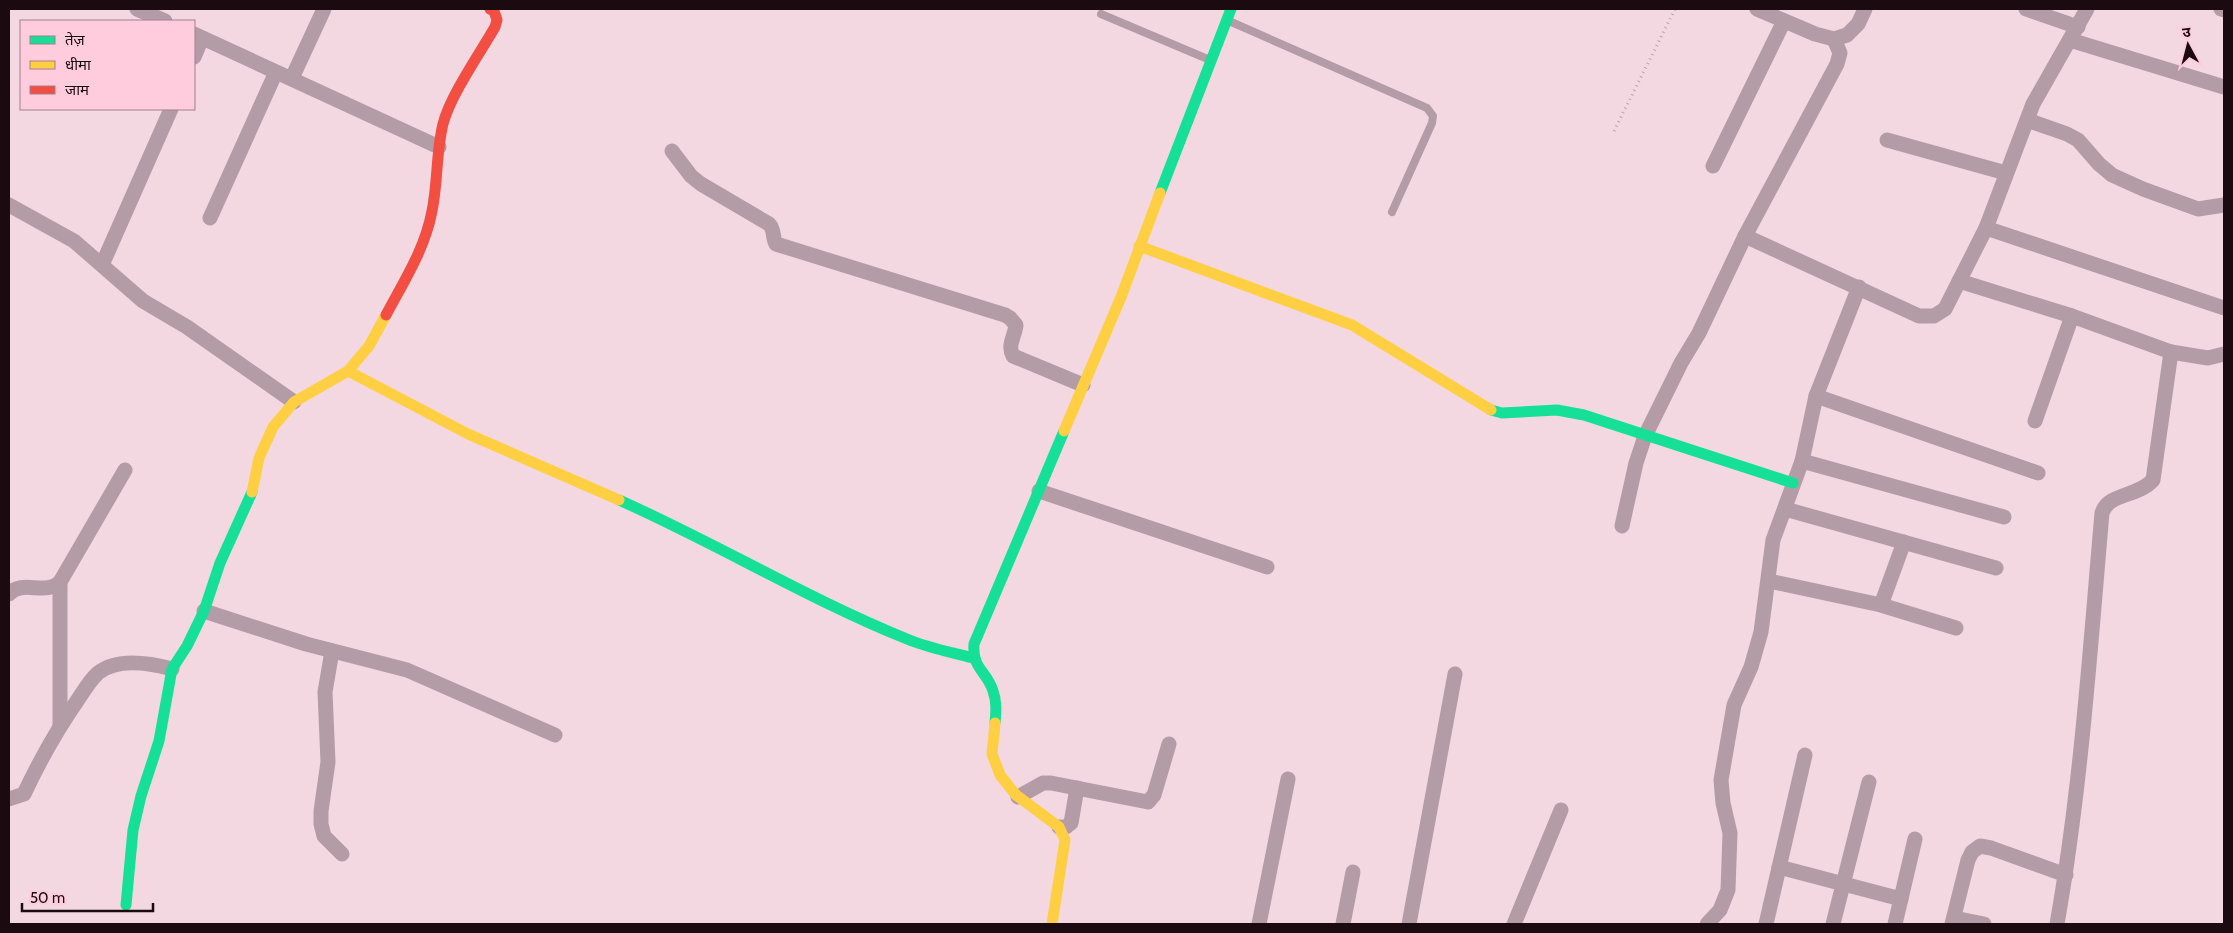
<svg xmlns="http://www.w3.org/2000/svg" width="2233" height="933" font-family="Cabin,'Noto Sans Devanagari',sans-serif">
	<rect width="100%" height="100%" fill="#f3d8e2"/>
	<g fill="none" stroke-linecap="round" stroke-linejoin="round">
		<polyline stroke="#b8a2ab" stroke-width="3" stroke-dasharray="1 4" stroke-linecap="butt" points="1614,131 1675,9"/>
		<g stroke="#b49ca6" stroke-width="8">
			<polyline points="1101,14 1210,60"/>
			<polyline points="1229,21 1427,108 1433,116 1432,123 1392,212"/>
		</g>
		<g stroke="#b49ca6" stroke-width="15">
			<polyline points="137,9 165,21"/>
			<polyline points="1757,9 1815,34 1834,39 1847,35 1858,24 1865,9"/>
			<polyline points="2026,9 2078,27"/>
			<polyline points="2221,9 2224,10"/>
			<polyline points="194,34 439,147"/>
			<polyline points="2070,40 2224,87"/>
			<polyline points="194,57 202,38"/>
			<polyline points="292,78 324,9"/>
			<polyline points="2027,120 2067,134 2078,140 2099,164 2112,175 2143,189 2198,209 2224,205"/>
			<polyline points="1887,140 2006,173"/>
			<path d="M672 151 691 176 701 184 769 224C775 230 772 237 776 244L1005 315 1010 318 1016 325C1015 336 1007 345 1013 356L1083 385"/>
			<polyline points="1713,166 1784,21"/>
			<polyline points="9,205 74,241 143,301 187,327 294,402"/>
			<polyline points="210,218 276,72"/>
			<polyline points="1986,228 2224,308"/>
			<polyline points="1745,236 1919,316 1934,316 1945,309 1986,228 2033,104 2087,9"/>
			<polyline points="102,265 171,109"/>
			<polyline points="1959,281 2072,316 2171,352 2208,358 2224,354"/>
			<polyline points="1816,396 2038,473"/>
			<polyline points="2035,421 2072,316"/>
			<polyline points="1802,461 2004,517"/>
			<polyline points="1039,491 1267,567"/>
			<polyline points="1785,509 1996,568"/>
			<polyline points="1622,526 1636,463 1645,436 1681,363 1699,333 1745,236 1837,64 1840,53 1834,39"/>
			<polyline points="1769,581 1881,605 1956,628"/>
			<polyline points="60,582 60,726"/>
			<path d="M9 594C22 579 46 596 60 582L125 470"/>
			<polyline points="1881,605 1904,542"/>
			<polyline points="204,611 306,644 407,670 555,735"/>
			<polyline points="332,651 325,692 328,762 321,811 321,824 324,836 342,854"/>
			<polyline points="1018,797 1043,783 1051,783 1148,802 1154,795 1169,744"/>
			<path d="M9 799 24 794C39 762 57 730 77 701 83 692 90 680 98 673 118 657 150 663 172 669"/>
			<polyline points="1059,827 1066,827 1071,823 1077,788"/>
			<polyline points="1779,867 1901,899"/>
			<polyline points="1954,918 1984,924"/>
			<polyline points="1259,924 1288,779"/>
			<polyline points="1343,924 1353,872"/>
			<polyline points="1409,924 1455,674"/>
			<polyline points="1514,924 1561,810"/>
			<polyline points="1707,924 1720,910 1728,890 1730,833 1723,803 1721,780 1734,705 1751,667 1761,632 1773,540 1802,461 1816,396 1859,287"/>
			<polyline points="1766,924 1805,755"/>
			<polyline points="1833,924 1869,782"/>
			<polyline points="1895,924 1915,839"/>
			<polyline points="1952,924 1968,860 1972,852 1980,846 1991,848 2066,875"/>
			<path d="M2057 924C2081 788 2090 650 2102 513 2108 493 2138 497 2153 480L2171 352"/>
		</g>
		<g stroke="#16e098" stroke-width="11">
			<polyline points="1160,193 1231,9"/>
			<polyline points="1491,410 1502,413 1557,410 1584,415 1793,483"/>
			<path d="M619 500C716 543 808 599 907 639 928 648 951 652 973 658"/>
			<path d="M995 723C996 712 997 702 993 691 987 671 972 669 974 644L1064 431"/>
			<polyline points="126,905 133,830 141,796 159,741 172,669 187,646 204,611 220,563 252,492"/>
		</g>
		<g stroke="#ffcf43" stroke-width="11">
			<polyline points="1139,246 1352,325 1491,410"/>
			<polyline points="348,371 468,434 619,500"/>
			<polyline points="1064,431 1121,297 1160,193"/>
			<polyline points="252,492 259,458 273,427 294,402 348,371 369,346 386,315"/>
			<polyline points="995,723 992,754 1000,775 1016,795 1059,827 1065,840 1052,924"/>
		</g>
		<path stroke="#f24e42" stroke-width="11" d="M386 315C404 281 425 249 432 211 438 182 436 152 443 124 450 96 480 53 495 27L497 20 494 11 490 9"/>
	</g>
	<rect width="2233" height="933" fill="none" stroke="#1b0b11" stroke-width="20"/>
	<rect x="20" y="20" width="175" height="90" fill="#ffccde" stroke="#a47f8c"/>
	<rect x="30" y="36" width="25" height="8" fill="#16e098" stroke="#a47f8c"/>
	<text x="65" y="45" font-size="15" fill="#1b0b11">तेज़</text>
	<rect x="30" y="61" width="25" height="8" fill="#ffcf43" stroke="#a47f8c"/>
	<text x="65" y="70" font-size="15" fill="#1b0b11">धीमा</text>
	<rect x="30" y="86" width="25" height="8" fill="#f24e42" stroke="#a47f8c"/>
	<text x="65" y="95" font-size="15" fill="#1b0b11">जाम</text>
	<g transform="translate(2188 45) rotate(353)" stroke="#ffccde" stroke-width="4" paint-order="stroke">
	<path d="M0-4L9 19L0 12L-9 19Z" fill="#1b0b11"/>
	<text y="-8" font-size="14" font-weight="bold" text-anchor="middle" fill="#1b0b11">उ</text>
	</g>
	<path d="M22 903v8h131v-8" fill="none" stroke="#1b0b11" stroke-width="2.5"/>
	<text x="30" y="903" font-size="15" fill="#1b0b11" stroke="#ffccde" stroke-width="4" paint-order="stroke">50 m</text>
</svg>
